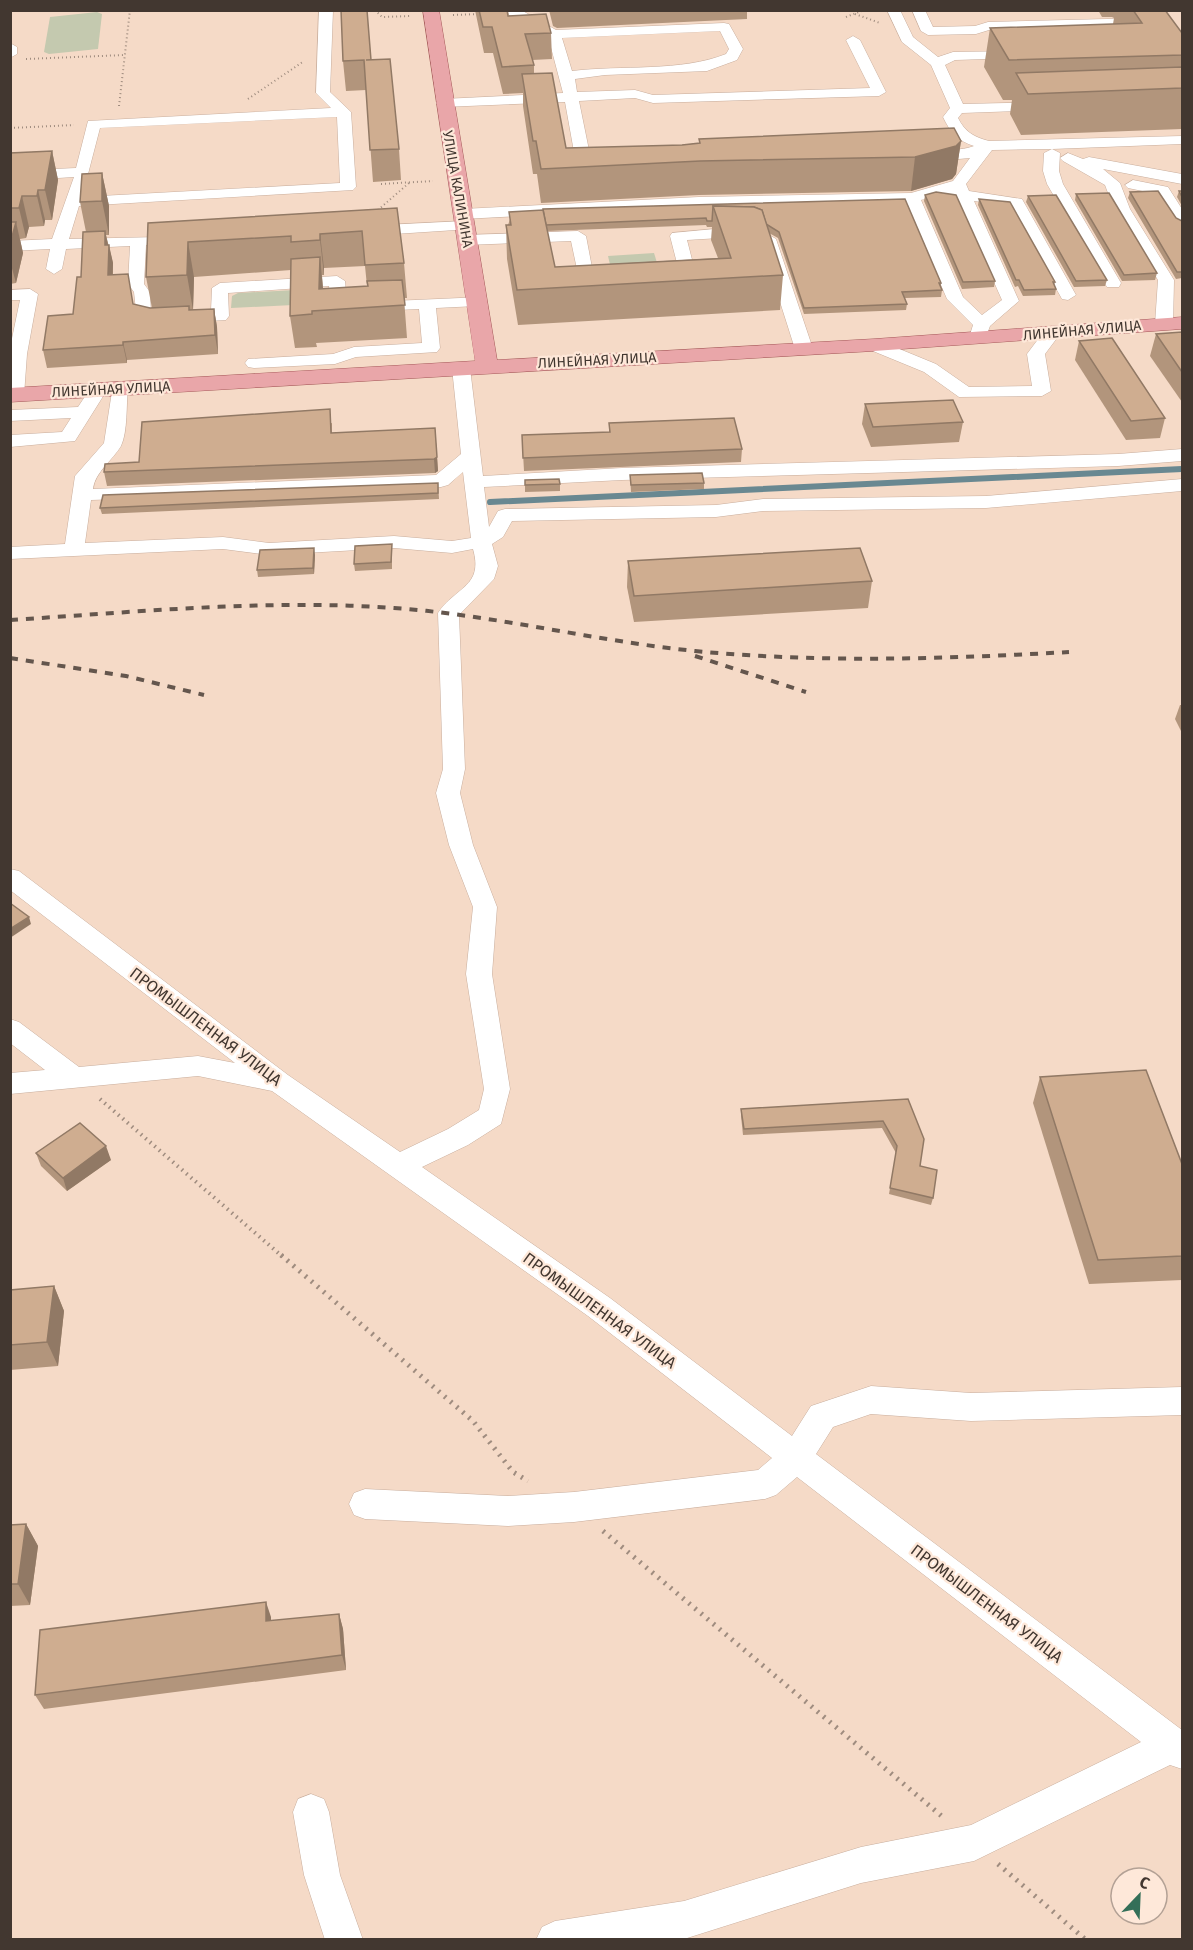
<svg xmlns="http://www.w3.org/2000/svg" width="1193" height="1950" font-family="'Fira Sans',sans-serif">
	<rect width="100%" height="100%" fill="#f5dac7"/>
	<g fill="#c4c9af">
		<polygon points="97,12 102,14 98,49 49,54 44,52 50,17"/>
		<polygon points="654,253 658,266 611,269 608,256"/>
		<polygon points="314,289 293,305 231,308 232,296 238,293"/>
	</g>
	<g fill="none" stroke-linecap="round" stroke-linejoin="round">
		<polyline stroke="#698891" stroke-width="6" points="490,502 1182,469"/>
		<g stroke="#c9ae9d" stroke-width="1">
			<g id="minor">
				<path d="M319 10H333L330 92 351 112 356 187 353 190 79 206 69 239 160 237 162 240 160 243 146 245 144 284 150 292 151 313 154 314 211 311 212 288 220 283 337 276 345 281 347 303 483 297 485 301 483 305 477 306 436 308 440 348 437 352 356 357 335 364 254 368 248 367 245 363 248 359 333 354 354 347 422 343 419 309 333 313 329 286 228 293 229 316 226 320 153 324 137 320 134 292 128 284 130 246 66 249 62 269 54 274 46 269 50 249 10 251V241L52 239 74 177 10 181V171L76 168 88 121 331 108 316 93ZM337 117 340 183 82 197 100 128Z"/>
				<path d="M508 10H521L556 30 724 23 729 24 743 49 737 60 707 71 605 75 575 79 577 92 635 90 653 95 870 88 846 40 853 36 860 40 886 92 879 96 653 103 635 98 579 101 593 170 600 174 597 177 586 179 578 174 565 102 443 107 436 103 443 99 563 93 548 36 509 15ZM720 31 729 49 726 54C681 72 622 65 572 71L562 38Z"/>
				<path d="M887 10H900L913 37 938 57 953 52 1025 51V57L1020 58 955 60 945 65 963 104 1045 102 1052 106 1045 110 962 113 958 118C965 132 974 137 989 141L1182 136V144L1052 149 1060 153 1059 171 1063 184 1121 283 1119 287H1107L1047 184 1043 171 1044 153 1052 149 992 150 966 184 969 191 1022 199 1076 295 1068 300 1062 299 1010 206 974 201 1019 301 990 326 984 342 978 343 969 338 973 325 947 299 906 203 699 207 463 219 455 214 463 209 699 197 911 193 953 181 970 158 924 162 916 157C924 150 959 152 974 146 958 141 950 132 943 117L950 108 931 65 902 42ZM935 196 957 199 1002 300 982 315 963 297 921 200Z"/>
				<polygon points="912,10 925,10 933,27 975,26 988,22 1147,18 1154,22 1147,26 989,30 976,34 928,35 921,31"/>
				<polygon points="10,43 17,47 17,54 10,58"/>
				<polygon points="1068,153 1083,159 1089,157 1182,174 1182,184 1103,169 1120,183 1130,209 1174,280 1173,324 1170,328 1158,328 1155,324 1158,280 1114,209 1105,185 1063,161 1060,158"/>
				<polygon points="1133,180 1168,187 1182,209 1182,225 1176,223 1157,194 1128,188 1125,185"/>
				<polygon points="465,221 473,226 471,229 364,236 356,231 364,226"/>
				<polygon points="736,227 764,232 776,239 813,349 810,353 804,354 795,349 761,242 736,237 687,240 697,279 695,283 674,285 666,280 668,276 680,275 670,236 672,233"/>
				<polygon points="578,231 586,236 594,278 607,279 609,283 607,287 581,288 571,241 467,245 459,240 467,235"/>
				<polygon points="30,289 38,294 27,354 24,395 15,400 10,399 10,348 20,300 10,300 10,290"/>
				<polygon points="1051,329 1060,334 1045,354 1051,391 1042,396 959,397 924,372 868,349 865,345 874,340 880,341 936,364 969,387 1032,386 1027,354 1045,330"/>
				<path d="M461 363 470 368 483 476 622 468 1118 454 1182 449V461L1118 466 622 480 484 487 489 527 498 511 505 509 716 505 763 499 986 496 1182 479V491L986 508 763 511 716 517 512 521 503 537 492 544 498 566 494 579 459 615 465 769 460 793 473 845 497 907 492 974 510 1089 501 1124 468 1145 422 1167 610 1298 792 1436 811 1406 871 1386 971 1393 1182 1387V1415L971 1421 871 1414 833 1427 816 1454 1182 1730V1769L1170 1765 974 1861 861 1883 684 1939 536 1940 542 1927 555 1921 684 1901 861 1847 971 1825 1141 1742 797 1477 776 1495 765 1499 574 1522 508 1526 365 1519 354 1515 349 1504 354 1493 365 1489 508 1496 574 1492 758 1470 772 1458 588 1316 272 1091 198 1076 10 1094V1073L45 1070 10 1043V1019L19 1022 79 1067 198 1056 235 1063 10 890V869L19 871 288 1075 400 1152 448 1129 479 1110 484 1089 466 974 473 907 449 845 436 793 443 769 438 613C455 587 484 587 473 549L452 553 394 548 269 555 223 549 10 559V547L65 544 75 476 104 443 113 385H125L128 389C126 405 128 431 121 446 112 461 95 472 93 489L436 475 461 454 452 368ZM463 472 471 538 452 541 394 536 269 543 223 537 85 543 91 500 441 487 448 485Z"/>
				<polygon points="98,385 107,390 75,441 10,447 10,435 62,432 71,418 10,421 10,410 78,407 92,386"/>
				<polygon points="311,1794 324,1799 329,1812 340,1875 363,1940 325,1940 304,1875 293,1812 298,1799"/>
			</g>
		</g>
		<g stroke="#a55859" stroke-width="1">
			<polygon id="major" points="423,10 439,10 497,360 874,339 1182,317 1182,329 874,351 10,402 10,388 475,361"/>
		</g>
		<g stroke="#9f8c7f" stroke-width="2" stroke-dasharray="1 3" stroke-linecap="butt">
			<polyline points="375,10 382,17 411,16"/>
			<polyline points="855,14 880,23"/>
			<polyline points="453,15 479,14"/>
			<polyline points="846,17 864,10"/>
			<polyline points="26,59 125,55"/>
			<polyline points="248,99 304,61"/>
			<polyline points="119,106 130,10"/>
			<polyline points="10,128 74,125"/>
			<polyline points="381,184 433,181"/>
			<polyline points="378,210 409,183"/>
		</g>
		<polyline stroke="#9f8c7f" stroke-width="4" stroke-dasharray="1.5 4.5" stroke-linecap="butt" points="100,1099 283,1257"/>
		<g stroke="#9f8c7f" stroke-width="5" stroke-dasharray="2 6" stroke-linecap="butt">
			<polyline points="281,1255 473,1421 513,1472 528,1481"/>
			<polyline points="603,1531 944,1818"/>
			<polyline points="998,1864 1086,1940"/>
		</g>
		<use href="#minor" fill="#fff" fill-rule="evenodd"/>
		<use href="#major" fill="#e9a6a9" fill-rule="evenodd"/>
		<g stroke="#64564d" stroke-width="4" stroke-dasharray="8 8" stroke-linecap="butt">
			<path d="M10 620C137 612 266 599 394 608 495 615 594 641 695 651 820 663 945 659 1069 652"/>
			<polyline points="695,656 806,692"/>
			<polyline points="10,658 126,676 204,695"/>
		</g>
	</g>
	<g fill="#b2957c" fill-rule="evenodd">
		<polygon points="475,10 507,10 508,16 551,33 552,59 532,60 534,65 534,73 566,148 682,145 699,143 699,139 961,141 956,174 952,179 911,191 699,195 541,203 537,174 533,174 523,106 523,93 503,94 493,53 484,53"/>
		<polygon points="549,10 747,10 747,19 557,28 553,26"/>
		<polygon points="1098,10 1165,10 1182,33 1182,129 1021,135 1010,114 1012,100 1003,100 984,67 990,28 1113,24 1114,18 1112,17 1102,17"/>
		<polygon points="371,60 399,149 401,180 373,182 366,90 346,91 343,61"/>
		<polygon points="52,151 58,180 52,220 45,220 44,226 29,227 26,238 20,239 23,253 16,283 10,284 10,153"/>
		<path d="M102 173 109 206V235H106L113 263V275L133 304 150 308H152L146 277 148 223 397 208 404 263 407 298H404L407 338 316 343 317 347 295 348 290 316 291 270 194 277 193 310H190L214 309 217 327 218 354 127 360V363L47 368 43 350 73 314 81 277 86 232 80 202ZM365 266 367 286 323 289 322 275H324V268Z"/>
		<polygon points="1179,191 1182,191 1182,206 1177,197"/>
		<polygon points="1130,192 1176,218 1182,221 1182,278 1176,279 1128,198"/>
		<polygon points="1076,194 1157,273 1155,280 1122,281 1075,200"/>
		<polygon points="925,195 995,281 994,287 962,289 924,201"/>
		<polygon points="1028,196 1107,280 1105,286 1074,287 1026,202"/>
		<path d="M905 199 941 283V287L942 290 941 297 905 298 907 304 906 310 804 314 778 238 769 233 783 275 780 310 518 325 507 259 506 225H508L510 219 509 212ZM706 225 707 227H712L711 240 718 258 555 267 547 231Z"/>
		<polygon points="979,199 1055,282 1054,285 1056,289 1055,295 1023,296 1018,286 1015,287 978,205"/>
		<polygon points="1182,332 1182,402 1150,356 1156,334"/>
		<polygon points="1079,341 1165,418 1160,438 1126,440 1075,360"/>
		<polygon points="865,404 963,422 959,442 871,447 862,424"/>
		<polygon points="332,423 332,433 435,428 438,471 435,473 107,486 104,472 139,462"/>
		<polygon points="609,423 742,449 741,462 524,471 522,435 609,432"/>
		<polygon points="630,475 704,483 704,489 631,492"/>
		<polygon points="525,480 560,484 560,491 525,492"/>
		<polygon points="438,483 439,499 102,514 100,508"/>
		<polygon points="392,544 392,569 355,571 354,564"/>
		<polygon points="315,555 314,574 258,577 257,570"/>
		<polygon points="628,561 872,581 868,608 634,622 627,587"/>
		<polygon points="1180,705 1182,705 1182,733 1175,719"/>
		<polygon points="1040,1077 1182,1164 1182,1280 1089,1284 1033,1103"/>
		<polygon points="908,1099 920,1166 933,1198 931,1205 889,1194 896,1153 882,1128 743,1135 741,1116 741,1109"/>
		<polygon points="36,1153 111,1160 67,1191 41,1166"/>
		<polygon points="54,1286 64,1311 58,1366 10,1370 10,1290"/>
		<polygon points="26,1524 38,1546 30,1605 10,1606 10,1525"/>
		<polygon points="339,1614 343,1629 346,1670 44,1709 35,1695 271,1617 271,1621"/>
	</g>
	<g fill="#917965">
		<polygon points="961,141 956,174 952,179 911,191 915,157"/>
		<polygon points="52,151 58,180 52,220 45,190"/>
		<polygon points="102,173 109,206 109,235 102,201"/>
		<polygon points="38,190 45,220 44,226 37,196"/>
		<polygon points="22,196 29,227 26,238 19,208"/>
		<polygon points="16,222 23,253 16,283 10,261 10,244"/>
		<polygon points="105,231 109,249 105,245"/>
		<polygon points="320,234 324,268 324,275 320,240"/>
		<polygon points="188,242 194,277 193,310 187,275"/>
		<polygon points="109,245 113,263 112,293 108,275"/>
		<polygon points="320,257 323,289 319,289"/>
		<polygon points="214,309 217,327 218,354 215,335"/>
		<polygon points="123,342 127,360 127,363 123,345"/>
		<polygon points="435,428 438,471 435,473 434,459"/>
		<polygon points="314,548 315,555 314,574 313,568"/>
		<polygon points="29,917 31,924 10,938 10,929"/>
		<polygon points="106,1146 111,1160 67,1191 63,1178"/>
		<polygon points="54,1286 64,1311 58,1366 47,1342"/>
		<polygon points="26,1524 38,1546 30,1605 18,1584"/>
		<polygon points="266,1602 271,1617 271,1636 266,1621"/>
		<polygon points="339,1614 343,1629 346,1670 342,1655"/>
	</g>
	<g fill="#cfad90" stroke="#917965" stroke-width="1.5">
		<polygon points="341,10 367,10 371,60 366,60 390,59 399,149 370,150 364,60 343,61"/>
		<polygon points="479,10 507,10 508,16 546,14 551,33 525,34 534,65 502,67 492,27 483,27"/>
		<polygon points="1133,10 1165,10 1182,33 1182,55 1009,60 990,28 1142,23"/>
		<polygon points="1182,67 1182,88 1028,94 1016,73"/>
		<polygon points="552,73 566,148 682,145 700,143 699,139 954,128 961,141 956,146 915,157 700,161 541,169 536,141 533,141 522,74"/>
		<polygon points="52,151 45,190 38,190 37,196 22,196 19,208 10,208 10,153"/>
		<polygon points="102,173 102,201 80,202 82,174"/>
		<polygon points="1158,191 1176,218 1182,221 1182,272 1177,272 1130,192"/>
		<polygon points="1179,191 1182,191 1182,197"/>
		<polygon points="936,192 956,195 995,281 963,282 925,195"/>
		<polygon points="1109,193 1157,273 1124,275 1076,194"/>
		<polygon points="1056,195 1107,280 1076,281 1028,196"/>
		<polygon points="905,199 941,283 939,283 942,290 902,292 907,304 804,308 779,232 766,224 762,210 754,207 713,206 712,221 707,221 706,218 546,225 543,209"/>
		<polygon points="979,199 1010,202 1055,282 1053,282 1056,289 1024,290 1019,280 1016,280"/>
		<polygon points="713,206 754,207 762,210 783,275 517,290 506,225 511,225 509,212 543,210 555,267 731,258"/>
		<polygon points="397,208 404,263 365,265 362,231 320,234 320,240 291,242 291,236 188,242 187,275 146,277 148,223"/>
		<polygon points="10,222 16,222 10,244"/>
		<polygon points="105,231 105,245 109,245 108,275 128,274 133,304 150,308 189,306 189,310 214,309 215,335 123,342 123,345 43,350 48,316 73,314 77,277 81,277 83,232"/>
		<polygon points="320,257 319,289 368,286 367,281 402,280 405,305 312,311 312,314 290,316 291,259"/>
		<polygon points="1182,332 1182,372 1156,334"/>
		<polygon points="1112,338 1165,418 1131,421 1079,341"/>
		<polygon points="953,400 963,422 873,427 865,404"/>
		<polygon points="330,409 331,433 435,428 437,457 434,459 104,472 105,464 139,462 142,422"/>
		<polygon points="734,418 742,449 523,458 522,435 610,432 609,423"/>
		<polygon points="702,473 704,483 631,485 630,475"/>
		<polygon points="559,479 560,484 525,485 525,480"/>
		<polygon points="438,483 438,493 100,508 103,495"/>
		<polygon points="392,544 391,562 354,564 355,546"/>
		<polygon points="314,548 313,568 257,570 260,550"/>
		<polygon points="860,548 872,581 634,596 628,561"/>
		<polygon points="10,903 29,917 10,929"/>
		<polygon points="1146,1070 1182,1164 1182,1256 1098,1260 1040,1077"/>
		<polygon points="908,1099 924,1139 920,1166 937,1170 933,1198 890,1188 897,1146 883,1121 744,1129 741,1109"/>
		<polygon points="80,1123 106,1146 63,1178 36,1153"/>
		<polygon points="54,1286 47,1342 10,1345 10,1290"/>
		<polygon points="26,1524 18,1584 10,1584 10,1525"/>
		<polygon points="266,1602 266,1621 339,1614 342,1655 35,1695 40,1630"/>
	</g>
	<g text-anchor="middle" stroke-width="4.5" stroke-linejoin="round" paint-order="stroke">
		<g font-size="14" fill="#423730" stroke="#fee8d9">
			<text transform="translate(458 189) rotate(80)" y="5">УЛИЦА КАЛИНИНА</text>
			<text transform="translate(1082 330) rotate(-5)" y="5">ЛИНЕЙНАЯ УЛИЦА</text>
			<text transform="translate(597 360) rotate(-3)" y="5">ЛИНЕЙНАЯ УЛИЦА</text>
			<text transform="translate(111 389) rotate(-3)" y="5">ЛИНЕЙНАЯ УЛИЦА</text>
		</g>
		<g font-size="16" fill="#423730" stroke="#fee8d9">
			<text transform="translate(206 1026) rotate(37)" y="6">ПРОМЫШЛЕННАЯ УЛИЦА</text>
			<text transform="translate(600 1310) rotate(36)" y="6">ПРОМЫШЛЕННАЯ УЛИЦА</text>
			<text transform="translate(987 1603) rotate(37)" y="6">ПРОМЫШЛЕННАЯ УЛИЦА</text>
		</g>
	</g>
	<rect width="1193" height="1950" fill="none" stroke="#423730" stroke-width="24"/>
	<g transform="translate(1139 1896) rotate(23)"><circle r="28" fill="#fee8d9" stroke="#b3a195" stroke-width="1.5"/>
	<path d="M0-4.5L10 22L0 15L-10 22Z" fill="#346f58"/>
	<text y="-9" font-size="16" font-weight="bold" text-anchor="middle" fill="#423730">С</text>
	</g>
</svg>
